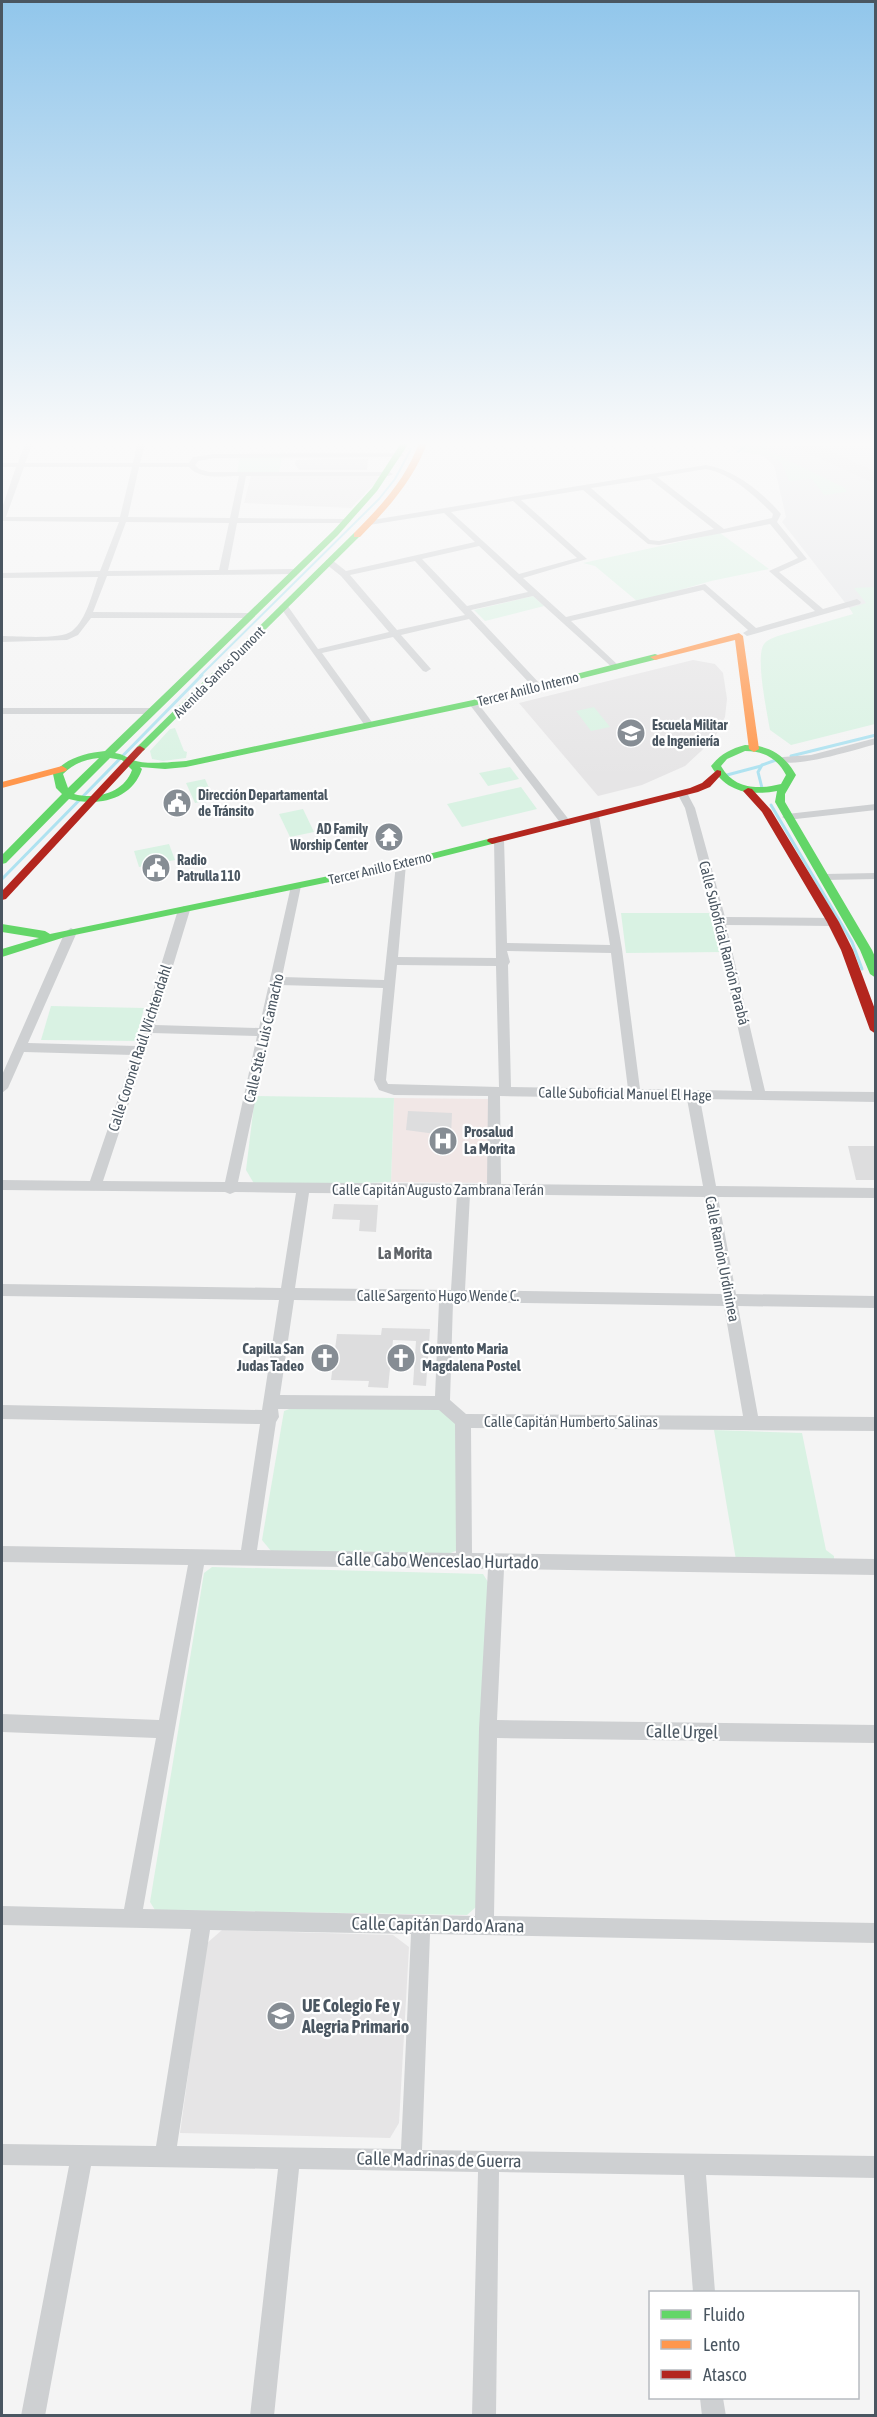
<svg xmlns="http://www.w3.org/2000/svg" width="877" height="2417" font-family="'Asap Condensed',sans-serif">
	<rect width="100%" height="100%" fill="#f4f4f4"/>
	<g fill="#e6e5e6">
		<polygon points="251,476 377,476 380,478 351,508 244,503"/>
		<polygon points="693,660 715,664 723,673 727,699 725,717 714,739 685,766 642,785 598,796 519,703"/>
		<polygon points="222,1930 393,1935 409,1947 399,2123 390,2138 180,2133 206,1944"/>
	</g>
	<polygon fill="#f1e7e6" points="394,1098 492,1099 494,1183 391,1182"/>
	<polygon fill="#e4e5e7" points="750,440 875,440 875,641 782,522 786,517 774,465 760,454 752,455"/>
	<g fill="#d9f2e3">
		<path d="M718 440H780L761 447 845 488 846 492 824 495 812 479 789 481C778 449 772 459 745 452 736 450 726 444 718 440Z"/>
		<polygon points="240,456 282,456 279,473 237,473"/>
		<polygon points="720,533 769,569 711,581 638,602 595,566 583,563"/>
		<path d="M875 587V724L791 745 770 730C767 712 755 657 764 644 768 639 775 637 781 635L853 614 850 608 866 603 854 588Z"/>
		<polygon points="533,596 544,606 485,621 474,610"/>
		<polygon points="594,707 610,727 591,731 576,711"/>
		<polygon points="175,728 184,751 187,752 186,758 163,761 152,759 150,751 170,729"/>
		<polygon points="510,767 519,779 488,786 479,773"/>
		<polygon points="205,779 214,799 195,803 186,783"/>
		<polygon points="521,787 537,809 462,827 447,804"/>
		<polygon points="303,809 314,832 290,837 279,814"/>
		<polygon points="169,844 175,860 139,867 134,851"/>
		<polygon points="621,913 716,913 724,952 626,953"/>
		<polygon points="51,1006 144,1008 136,1041 41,1040"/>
		<polygon points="255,1096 394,1098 391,1182 256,1187 246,1170"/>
		<polygon points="295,1407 440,1408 459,1424 458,1550 443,1556 271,1551 262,1540 284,1411"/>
		<polygon points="714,1430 802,1433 826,1550 834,1556 834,1562 736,1560"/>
		<polygon points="212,1567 483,1574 488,1582 476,1907 467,1915 155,1910 150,1902 204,1573"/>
	</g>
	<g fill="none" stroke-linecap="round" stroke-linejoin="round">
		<g stroke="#aee2f0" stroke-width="2">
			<polyline points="864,440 876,445"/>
			<polyline points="738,452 754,440"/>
			<polyline points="200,676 379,499 395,479 411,449"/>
		</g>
		<g stroke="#aee2f0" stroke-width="3">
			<polyline points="791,756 876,735"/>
			<polyline points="727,775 761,766"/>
			<polyline points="762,788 758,772 762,765 776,760"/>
			<polyline points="771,805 852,942 862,969"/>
			<polyline points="2,879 202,675"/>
		</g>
		<polygon fill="#dedfe0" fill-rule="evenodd" points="785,440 807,440 876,472 876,484 787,444"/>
	</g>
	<g fill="#ddddde">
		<polygon points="368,459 367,470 299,470 295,464 296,460"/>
		<polygon points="408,1111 452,1113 451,1136 406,1130"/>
		<polygon points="848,1146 876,1146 876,1180 856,1180"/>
		<polygon points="334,1204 378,1205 376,1232 359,1231 360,1220 332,1219"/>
		<polygon points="382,1328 430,1329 426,1386 413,1385 416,1341 393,1340 388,1388 368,1387 369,1381 331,1380 337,1334 381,1335"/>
	</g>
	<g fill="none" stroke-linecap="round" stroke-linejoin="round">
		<g fill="#ced0d2" fill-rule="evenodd">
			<path d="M26 440H34L25 463H133L138 440H146L140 463H189L193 457 214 454 400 453 404 455 400 457 214 458 198 461 195 465 199 469 209 472H389L393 474 389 476H246L238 518 347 519 351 521 347 523H237L228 570 293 569 297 572 296 574 107 576 93 612 248 613 251 614V618H91L78 635 67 640 2 642V636C17 636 61 640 72 631 87 619 92 593 98 577L2 578V573L100 571 119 522 2 521V508L16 467H2V463H18ZM24 467H132L120 517H6ZM139 467H189C200 480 223 476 239 476L230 518 128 517ZM126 522 229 523 219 570 108 571Z"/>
			<path d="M706 465C735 470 762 492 781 514L777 522 807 559 779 572 823 609 857 599 861 602 860 604 747 636 743 633 748 630 703 590 571 621 618 665V669L615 670 533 596 471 610 541 685V689H535L469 619 401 635 431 669 426 672 423 671 393 637 322 653 374 725 369 728 366 727 280 607 287 605 318 649 389 632 341 576 326 564V560H332L346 571 475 542 444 513 369 525H366V521ZM706 469C732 474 755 496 773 514L772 518 724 529 657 477ZM650 479 714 529 659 541 650 540 591 488ZM583 490 648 544 659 545 770 524 798 558 769 571 815 611 756 628 705 584 566 617 523 578 587 559 521 500ZM513 501 577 558 519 574 451 512ZM479 546 528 592 467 606 422 559ZM415 561 465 615 397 630 350 575Z"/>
			<polygon points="470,701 476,701 570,821 570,825 562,825 470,705"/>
			<polygon points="2,708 152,708 157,711 152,714 2,714"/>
			<path d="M876 738V744C857 749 792 770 778 760L783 757 811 755Z"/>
			<path d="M682 790 686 791 695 808 725 917 833 918 839 922 833 926 726 925 765 1091 876 1092V1102L700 1099 716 1186 876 1188V1198L718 1197 736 1294 876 1296V1308L738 1306 758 1416 876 1417V1431L471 1428 472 1553 876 1559V1575L504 1569 497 1720 876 1725V1743L497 1738 494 1916 876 1923V1943L430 1934 422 2150 876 2156V2178L706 2175 715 2292H693L684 2175 499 2172 496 2416H472L478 2172 299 2169 274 2416H250L278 2169 91 2166 45 2416H21L69 2166 2 2165V2144L156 2146 191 1929 2 1925V1906L124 1909 156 1738 2 1732V1714L159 1720 188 1565 2 1562V1546L241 1550 260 1424 2 1419V1405L262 1410 279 1300 2 1296V1284L281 1288 296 1193 235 1192 230 1194 225 1192 2 1190V1180L90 1181 133 1055 24 1052 8 1088 2 1093V1075L65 932 71 928 77 932 28 1043 136 1046 178 910 184 906 190 910 155 1025 259 1028 291 886 296 883 301 886 282 977 384 980 396 864 401 861 406 864 398 957 496 958 494 839 499 836 504 839 507 943 610 945 589 816 594 813 599 816 622 949 640 1089 752 1091 714 921 685 808 677 793ZM507 951 611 953 628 1089 511 1087 508 965 510 962ZM397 965 496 966 499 1087 388 1084 386 1080ZM280 985 383 988 374 1080 379 1090 394 1095 488 1096 487 1184 238 1182ZM152 1033 257 1036 225 1182 103 1181ZM500 1096 687 1099 703 1186 501 1184ZM309 1193 457 1194 451 1290 295 1288ZM470 1194 704 1197 722 1294 465 1290ZM294 1300 439 1302 435 1396 280 1395ZM453 1302 724 1306 743 1416 466 1414 450 1400ZM278 1409 439 1410 455 1424 456 1553 257 1550 276 1422 279 1417ZM204 1565 488 1569 479 1729 475 1916 143 1909ZM210 1930 411 1934 401 2149 177 2146Z"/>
			<polygon points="876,804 876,810 787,820 782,817 787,814"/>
			<polygon points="876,873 876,879 825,880 820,877 825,874"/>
			<polygon points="700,2398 723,2398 726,2416 702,2416"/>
		</g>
		<g fill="#63d668" fill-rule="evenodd">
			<path d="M403 440H411L377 491 338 535 115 753C122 754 126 757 133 760 144 765 173 762 186 761L473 700 655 654 658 655V659L473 706 186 767 165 769 140 767 142 769C132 800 97 807 69 799L6 863 2 864V855L62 794 56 788 53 774C66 758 85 753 105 751L333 531 372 488ZM99 758 68 788 63 774C73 764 85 759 99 758ZM110 758 122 760 132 770C124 793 96 800 74 794Z"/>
			<polygon points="354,533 361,535 143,751 137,751 137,747"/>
			<path d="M745 745C769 745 784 754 796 775L785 794V802L872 950 876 959V978L870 974 860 950 775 802 777 791C749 796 726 792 711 766 721 754 730 749 745 745ZM745 751C764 751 777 758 786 775L781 784C757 790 734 789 721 766L727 759Z"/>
			<polygon points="492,838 496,839 496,843 401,867 65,937 2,957 2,949 39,938 2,932 2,924 45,931 50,934 401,861"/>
		</g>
		<g fill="#ff974d" fill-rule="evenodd">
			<path d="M420 440H428C415 479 388 508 360 537H354V533C382 505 407 478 420 440Z"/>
			<polygon points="739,633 743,636 759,749 754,752 749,749 735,640 655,660 650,657"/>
			<polygon points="62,766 67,769 66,771 2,788 2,782"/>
		</g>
		<g fill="#b3261e" fill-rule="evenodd">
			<polygon points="140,746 145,749 143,751 6,899 2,900 2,891 137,747"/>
			<polygon points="717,770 721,771 721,775 710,787 698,792 492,844 487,841 488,839 690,788 702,783"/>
			<polygon points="748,788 752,789 771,810 839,922 853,950 876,1012 876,1034 870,1030 841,950 827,922 762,812 743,791"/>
		</g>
	</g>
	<linearGradient id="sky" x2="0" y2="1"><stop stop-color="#91c6eb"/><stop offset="0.57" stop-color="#fafafa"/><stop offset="1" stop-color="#fafafa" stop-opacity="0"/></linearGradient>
	<rect width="877" height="778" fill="url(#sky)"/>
	<defs>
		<g id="university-disc" transform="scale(1.5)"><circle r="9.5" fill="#868d94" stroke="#fff"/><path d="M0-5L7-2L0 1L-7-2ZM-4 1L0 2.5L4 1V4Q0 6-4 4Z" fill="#fff"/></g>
		<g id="civic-disc" transform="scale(1.5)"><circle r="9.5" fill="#868d94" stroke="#fff"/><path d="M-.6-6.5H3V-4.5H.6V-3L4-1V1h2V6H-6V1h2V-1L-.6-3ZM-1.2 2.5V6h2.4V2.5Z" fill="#fff"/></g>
		<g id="temple-disc" transform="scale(1.5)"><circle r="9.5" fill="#868d94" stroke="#fff"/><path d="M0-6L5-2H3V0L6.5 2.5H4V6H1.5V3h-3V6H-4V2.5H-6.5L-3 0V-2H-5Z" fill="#fff"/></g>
		<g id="hospital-disc" transform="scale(1.5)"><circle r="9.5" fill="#868d94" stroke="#fff"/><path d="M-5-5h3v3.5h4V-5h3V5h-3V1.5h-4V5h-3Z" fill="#fff"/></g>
		<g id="church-disc" transform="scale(1.5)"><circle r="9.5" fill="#868d94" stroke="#fff"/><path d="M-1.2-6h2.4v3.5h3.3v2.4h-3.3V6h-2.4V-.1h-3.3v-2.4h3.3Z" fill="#fff"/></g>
		<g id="school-disc" transform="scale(1.5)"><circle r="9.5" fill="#868d94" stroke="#fff"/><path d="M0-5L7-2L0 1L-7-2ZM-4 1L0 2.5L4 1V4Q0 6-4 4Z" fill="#fff"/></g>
	</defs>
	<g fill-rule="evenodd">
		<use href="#university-disc" x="631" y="733"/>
		<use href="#civic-disc" x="177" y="803"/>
		<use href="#temple-disc" x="389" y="837"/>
		<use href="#civic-disc" x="156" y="868"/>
		<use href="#hospital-disc" x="443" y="1141"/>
		<use href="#church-disc" x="325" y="1358"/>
		<use href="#church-disc" x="401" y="1358"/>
		<use href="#school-disc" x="281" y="2016"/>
	</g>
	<g text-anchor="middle" stroke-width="4.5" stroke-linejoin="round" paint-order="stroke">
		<g font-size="14" fill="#4a5661" stroke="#fff">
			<text transform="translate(219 672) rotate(-45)" y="5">Avenida Santos Dumont</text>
			<text transform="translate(528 689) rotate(-14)" y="5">Tercer Anillo Interno</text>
			<text transform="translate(380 868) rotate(-13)" y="5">Tercer Anillo Externo</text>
		</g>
		<g font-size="14" font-weight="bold" fill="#4a5661" stroke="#fff" text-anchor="start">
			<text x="652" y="730">Escuela Militar<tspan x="652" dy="16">de Ingeniería</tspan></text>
			<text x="198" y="800">Dirección Departamental<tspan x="198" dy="16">de Tránsito</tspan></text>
			<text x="368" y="834" text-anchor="end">AD Family<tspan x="368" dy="16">Worship Center</tspan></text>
			<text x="177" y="865">Radio<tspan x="177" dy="16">Patrulla 110</tspan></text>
		</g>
		<g font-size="15" fill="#4a5661" stroke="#fff">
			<text transform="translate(724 943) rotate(76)" y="5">Calle Suboficial Ramón Parabá</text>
			<text transform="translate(264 1038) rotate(-77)" y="5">Calle Stte. Luis Camacho</text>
			<text transform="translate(140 1048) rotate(-72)" y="5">Calle Coronel Raúl Wichtendahl</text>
			<text transform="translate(625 1094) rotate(1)" y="5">Calle Suboficial Manuel El Hage</text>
			<text x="438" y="1195">Calle Capitán Augusto Zambrana Terán</text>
			<text transform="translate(722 1259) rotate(79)" y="5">Calle Ramón Urdininea</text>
			<text x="438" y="1301">Calle Sargento Hugo Wende C.</text>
			<text x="571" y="1427">Calle Capitán Humberto Salinas</text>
		</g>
		<g font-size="15" font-weight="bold" fill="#4a5661" stroke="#fff" text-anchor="start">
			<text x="464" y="1137">Prosalud<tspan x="464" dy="17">La Morita</tspan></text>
			<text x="304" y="1354" text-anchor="end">Capilla San<tspan x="304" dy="17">Judas Tadeo</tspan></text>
			<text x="422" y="1354">Convento Maria<tspan x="422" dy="17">Magdalena Postel</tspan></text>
		</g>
		<g font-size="16" font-weight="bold" fill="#5f6368" stroke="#fff">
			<text x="405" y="1259">La Morita</text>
		</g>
		<g font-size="18" fill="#4a5661" stroke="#fff">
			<text transform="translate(438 1561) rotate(1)" y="6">Calle Cabo Wenceslao Hurtado</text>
			<text transform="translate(682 1732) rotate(1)" y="6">Calle Urgel</text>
			<text transform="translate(438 1925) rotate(1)" y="6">Calle Capitán Dardo Arana</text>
			<text transform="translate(439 2160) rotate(1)" y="6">Calle Madrinas de Guerra</text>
		</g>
		<g font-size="18" font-weight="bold" fill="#4a5661" stroke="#fff" text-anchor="start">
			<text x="302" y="2012">UE Colegio Fe y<tspan x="302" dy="21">Alegria Primario</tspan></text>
		</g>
	</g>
	<rect width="877" height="2417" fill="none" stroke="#4a5661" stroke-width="6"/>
	<rect x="649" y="2291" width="210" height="108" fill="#ffffff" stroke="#b7bbc0" stroke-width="1.5"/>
	<rect x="661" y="2310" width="30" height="9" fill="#63d668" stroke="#b7bbc0" stroke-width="1.5"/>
	<text x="703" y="2321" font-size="18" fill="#4a5661">Fluido</text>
	<rect x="661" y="2340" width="30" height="9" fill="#ff974d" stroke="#b7bbc0" stroke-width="1.5"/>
	<text x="703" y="2351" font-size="18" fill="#4a5661">Lento</text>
	<rect x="661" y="2370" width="30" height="9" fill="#b3261e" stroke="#b7bbc0" stroke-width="1.5"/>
	<text x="703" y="2381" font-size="18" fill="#4a5661">Atasco</text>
</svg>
